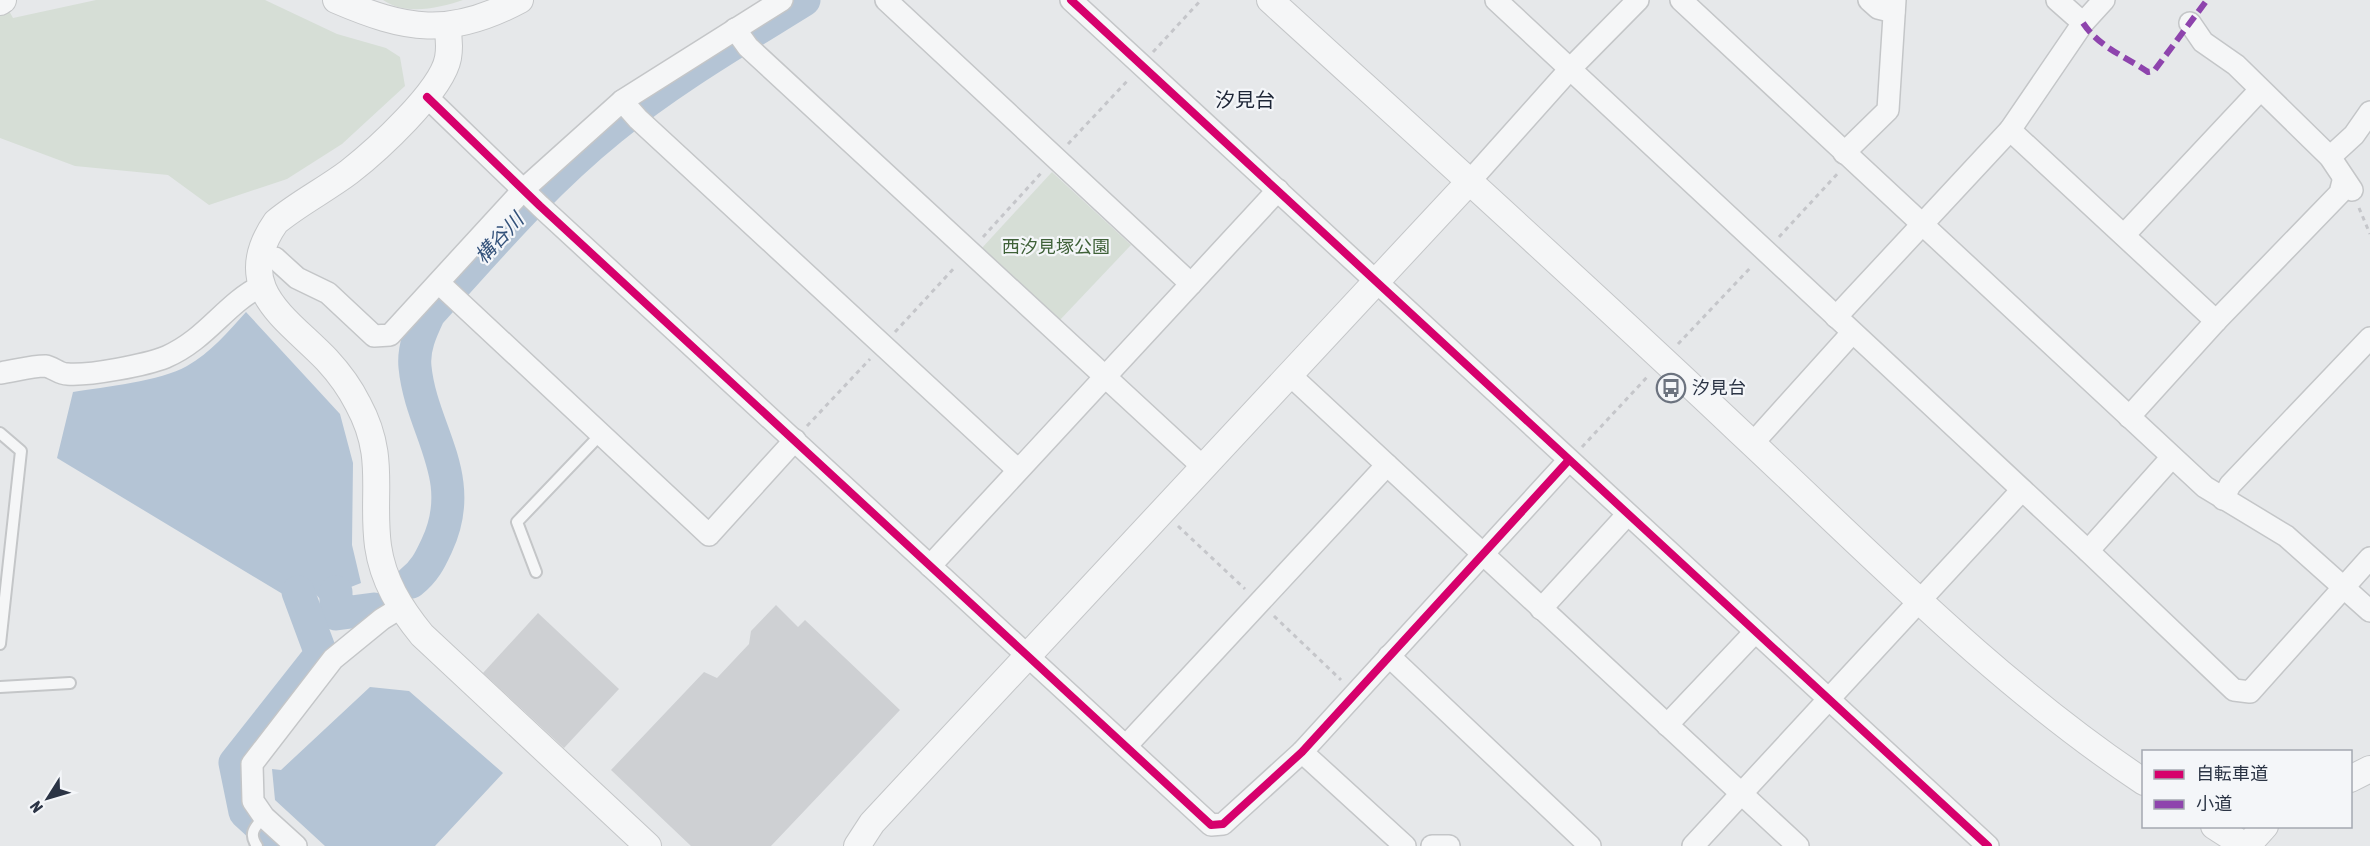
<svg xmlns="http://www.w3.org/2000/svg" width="2370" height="846" font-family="'Asap Condensed','Noto Sans JP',sans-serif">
	<rect width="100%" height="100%" fill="#e6e8ea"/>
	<g fill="#d6ded6">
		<polygon points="0,0 3,0 13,18 96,0 265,0 337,34 386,48 400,57 405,86 342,144 287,179 209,205 168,175 75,166 0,138"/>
		<path d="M383 0H463C439 8 406 16 383 0Z"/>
		<polygon points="1052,172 1131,245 1059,321 981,249"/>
	</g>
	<g fill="#b4c4d5">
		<path d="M246 312 340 414 353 463 352 545 361 583 320 599 312 590 286 596 57 458 73 392C104 387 161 381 187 366 210 353 228 332 246 312Z"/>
		<polygon points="370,687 409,691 503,773 435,846 325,846 275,800 272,769 281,770"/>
	</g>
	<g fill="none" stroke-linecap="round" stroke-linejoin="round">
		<g stroke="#b4c4d5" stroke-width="33">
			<path d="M411 582C425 571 430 560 437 545 469 477 421 430 415 367 413 348 421 331 429 314 487 250 543 184 611 129 671 80 738 41 804 0"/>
			<polyline points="336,592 336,614 374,609"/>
			<polyline points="282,846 245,812 235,763 321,654 298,592"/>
		</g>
	</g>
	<g fill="#ced0d3">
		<polygon points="776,605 798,627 805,620 900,710 771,846 691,846 611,770 704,672 717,678 749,644 751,631"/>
		<polygon points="538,613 619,689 564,748 483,673"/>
	</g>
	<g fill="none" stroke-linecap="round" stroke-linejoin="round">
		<g stroke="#c4c6c8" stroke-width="14">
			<g id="service">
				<polyline points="0,433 21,451 0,644"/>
				<polyline points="536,572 517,522 601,434"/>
				<polyline points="0,687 70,683"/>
				<path d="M257 846C248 833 255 827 264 817"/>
			</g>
		</g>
		<g stroke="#c4c6c8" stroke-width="24">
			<g id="minor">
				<polyline points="886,0 1191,284"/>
				<polyline points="1071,0 1988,846"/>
				<polyline points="1496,0 2088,551 2234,690 2250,692 2370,558"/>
				<polyline points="1681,0 2205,487 2286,536 2370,611"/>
				<polyline points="1869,0 1878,8 1894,12"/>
				<polyline points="2057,0 2083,23"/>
				<polyline points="2190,23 2203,42 2236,65 2330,157 2352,190"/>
				<polyline points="735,29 748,47 1203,467"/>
				<polyline points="427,97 540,206 1211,825 1223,824 1302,752 1568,461"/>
				<polyline points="622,101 638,119 1018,470"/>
				<polyline points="2010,130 2216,321"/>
				<polyline points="1844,153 1888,110 1895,0"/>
				<polyline points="2330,157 2354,135 2370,112"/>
				<polyline points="1469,182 1570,69 1638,0"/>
				<polyline points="2124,235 2260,90"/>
				<polyline points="261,257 275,258 297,278 328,293 374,336 390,335 524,189 622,101 782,0"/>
				<polyline points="440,284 709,535 795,440"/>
				<polyline points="1836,317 2010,130 2083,23 2104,0"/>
				<path d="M0 373C14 371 31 366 45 366 53 367 59 374 67 374 89 376 146 365 166 357 207 339 225 304 261 286"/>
				<polyline points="1290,375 1798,846"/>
				<polyline points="2129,417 2216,321 2340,193 2343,181"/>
				<polyline points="1753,443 1852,333"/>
				<polyline points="2223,499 2230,485 2370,338"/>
				<polyline points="2088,551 2172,457"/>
				<polyline points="930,566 1278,190"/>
				<polyline points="1541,609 1627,515"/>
				<polyline points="1389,656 1590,846"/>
				<polyline points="1667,725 1755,632"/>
				<polyline points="1126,746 1387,465"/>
				<polyline points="1302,752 1405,846"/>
				<polyline points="296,846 264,817 253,801 252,764 333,659 382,619 400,608"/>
				<polyline points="1432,846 1449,846"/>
				<polyline points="1693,846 2022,490"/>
			</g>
		</g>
		<g stroke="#c4c6c8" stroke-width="28">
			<g id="tertiary">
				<path d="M336 0C406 30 449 38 520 0"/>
				<path d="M1270 0C1427 143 1585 285 1739 431 1869 552 1995 683 2144 782"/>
				<polyline points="0,2 3,0"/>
				<path d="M447 26C449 37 450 47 448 58 442 91 376 151 349 172 325 190 299 203 276 222 230 288 287 318 327 360 339 373 350 388 358 404 387 457 371 493 378 546 383 581 400 608 422 635L648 846"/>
				<polyline points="2350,779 2370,769"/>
				<polyline points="2214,826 2245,846"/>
				<polyline points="857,846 872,823 1469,182"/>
				<polyline points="2247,846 2265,826"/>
			</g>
		</g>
		<g stroke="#c5c6ca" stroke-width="3" stroke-dasharray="4.5 4.5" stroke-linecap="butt">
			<polyline points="1153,52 1201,0"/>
			<polyline points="1068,144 1129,79"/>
			<polyline points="2359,208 2370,234"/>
			<polyline points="983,237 1043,171"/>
			<polyline points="1779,237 1840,171"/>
			<polyline points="895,332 956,266"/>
			<polyline points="1678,344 1752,266"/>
			<polyline points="807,426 870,359"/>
			<polyline points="1582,447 1649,375"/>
			<polyline points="1178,526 1245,589"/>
			<polyline points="1274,616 1341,680"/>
		</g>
		<use href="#service" stroke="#f5f6f7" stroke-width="10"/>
		<use href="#minor" stroke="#f5f6f7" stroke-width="21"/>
		<use href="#tertiary" stroke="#f5f6f7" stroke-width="26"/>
		<path stroke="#8e44ad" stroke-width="6" stroke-dasharray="12 6" stroke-linecap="butt" d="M2083 23C2100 48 2125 56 2148 72L2154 71 2207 0"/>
		<g stroke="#f4f6f9" stroke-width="11">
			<g id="cycleway">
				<polyline points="1071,0 1988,846"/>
				<polyline points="427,97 540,206 1211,825 1223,824 1302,752 1568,461"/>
			</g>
		</g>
		<use href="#cycleway" stroke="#d6006c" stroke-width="8"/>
	</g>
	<defs>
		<g id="bus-ring" transform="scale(1.5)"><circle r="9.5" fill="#f4f6f9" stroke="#6c737f" stroke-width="1.5"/><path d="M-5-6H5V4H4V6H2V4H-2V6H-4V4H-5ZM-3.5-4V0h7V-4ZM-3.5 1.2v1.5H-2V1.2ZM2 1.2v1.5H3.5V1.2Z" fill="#6c737f"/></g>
	</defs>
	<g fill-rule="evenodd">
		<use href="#bus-ring" x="1671" y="388"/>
	</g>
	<g text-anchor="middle" stroke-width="4.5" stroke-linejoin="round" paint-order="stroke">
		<g font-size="18" fill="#3f6138" stroke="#f4f6f9">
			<text x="1056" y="253">西汐見塚公園</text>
		</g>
		<g font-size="18" fill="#2b3445" stroke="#f4f6f9" text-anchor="start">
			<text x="1692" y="394">汐見台</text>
		</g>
		<g font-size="20" fill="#1d2536" stroke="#f4f6f9">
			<text x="1245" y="107">汐見台</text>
		</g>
		<g font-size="20" font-style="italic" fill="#34527a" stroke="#f4f6f9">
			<text transform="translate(499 238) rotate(-47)" y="7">構谷川</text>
		</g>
	</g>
	<rect x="2142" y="750" width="210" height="78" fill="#f4f6f9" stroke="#a4a8b1" stroke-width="1.5"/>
	<rect x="2154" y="770" width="30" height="9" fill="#d6006c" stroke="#a4a8b1" stroke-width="1.5"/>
	<text x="2196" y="780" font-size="18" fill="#2b3445">自転車道</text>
	<rect x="2154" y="800" width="30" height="9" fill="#8e44ad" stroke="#a4a8b1" stroke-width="1.5"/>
	<text x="2196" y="810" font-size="18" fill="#2b3445">小道</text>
	<g transform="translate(48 798) rotate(233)" stroke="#f4f6f9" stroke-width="4.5" paint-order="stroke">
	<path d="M0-4.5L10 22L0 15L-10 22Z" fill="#2b3445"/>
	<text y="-9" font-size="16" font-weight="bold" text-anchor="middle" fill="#2b3445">N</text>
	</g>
</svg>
